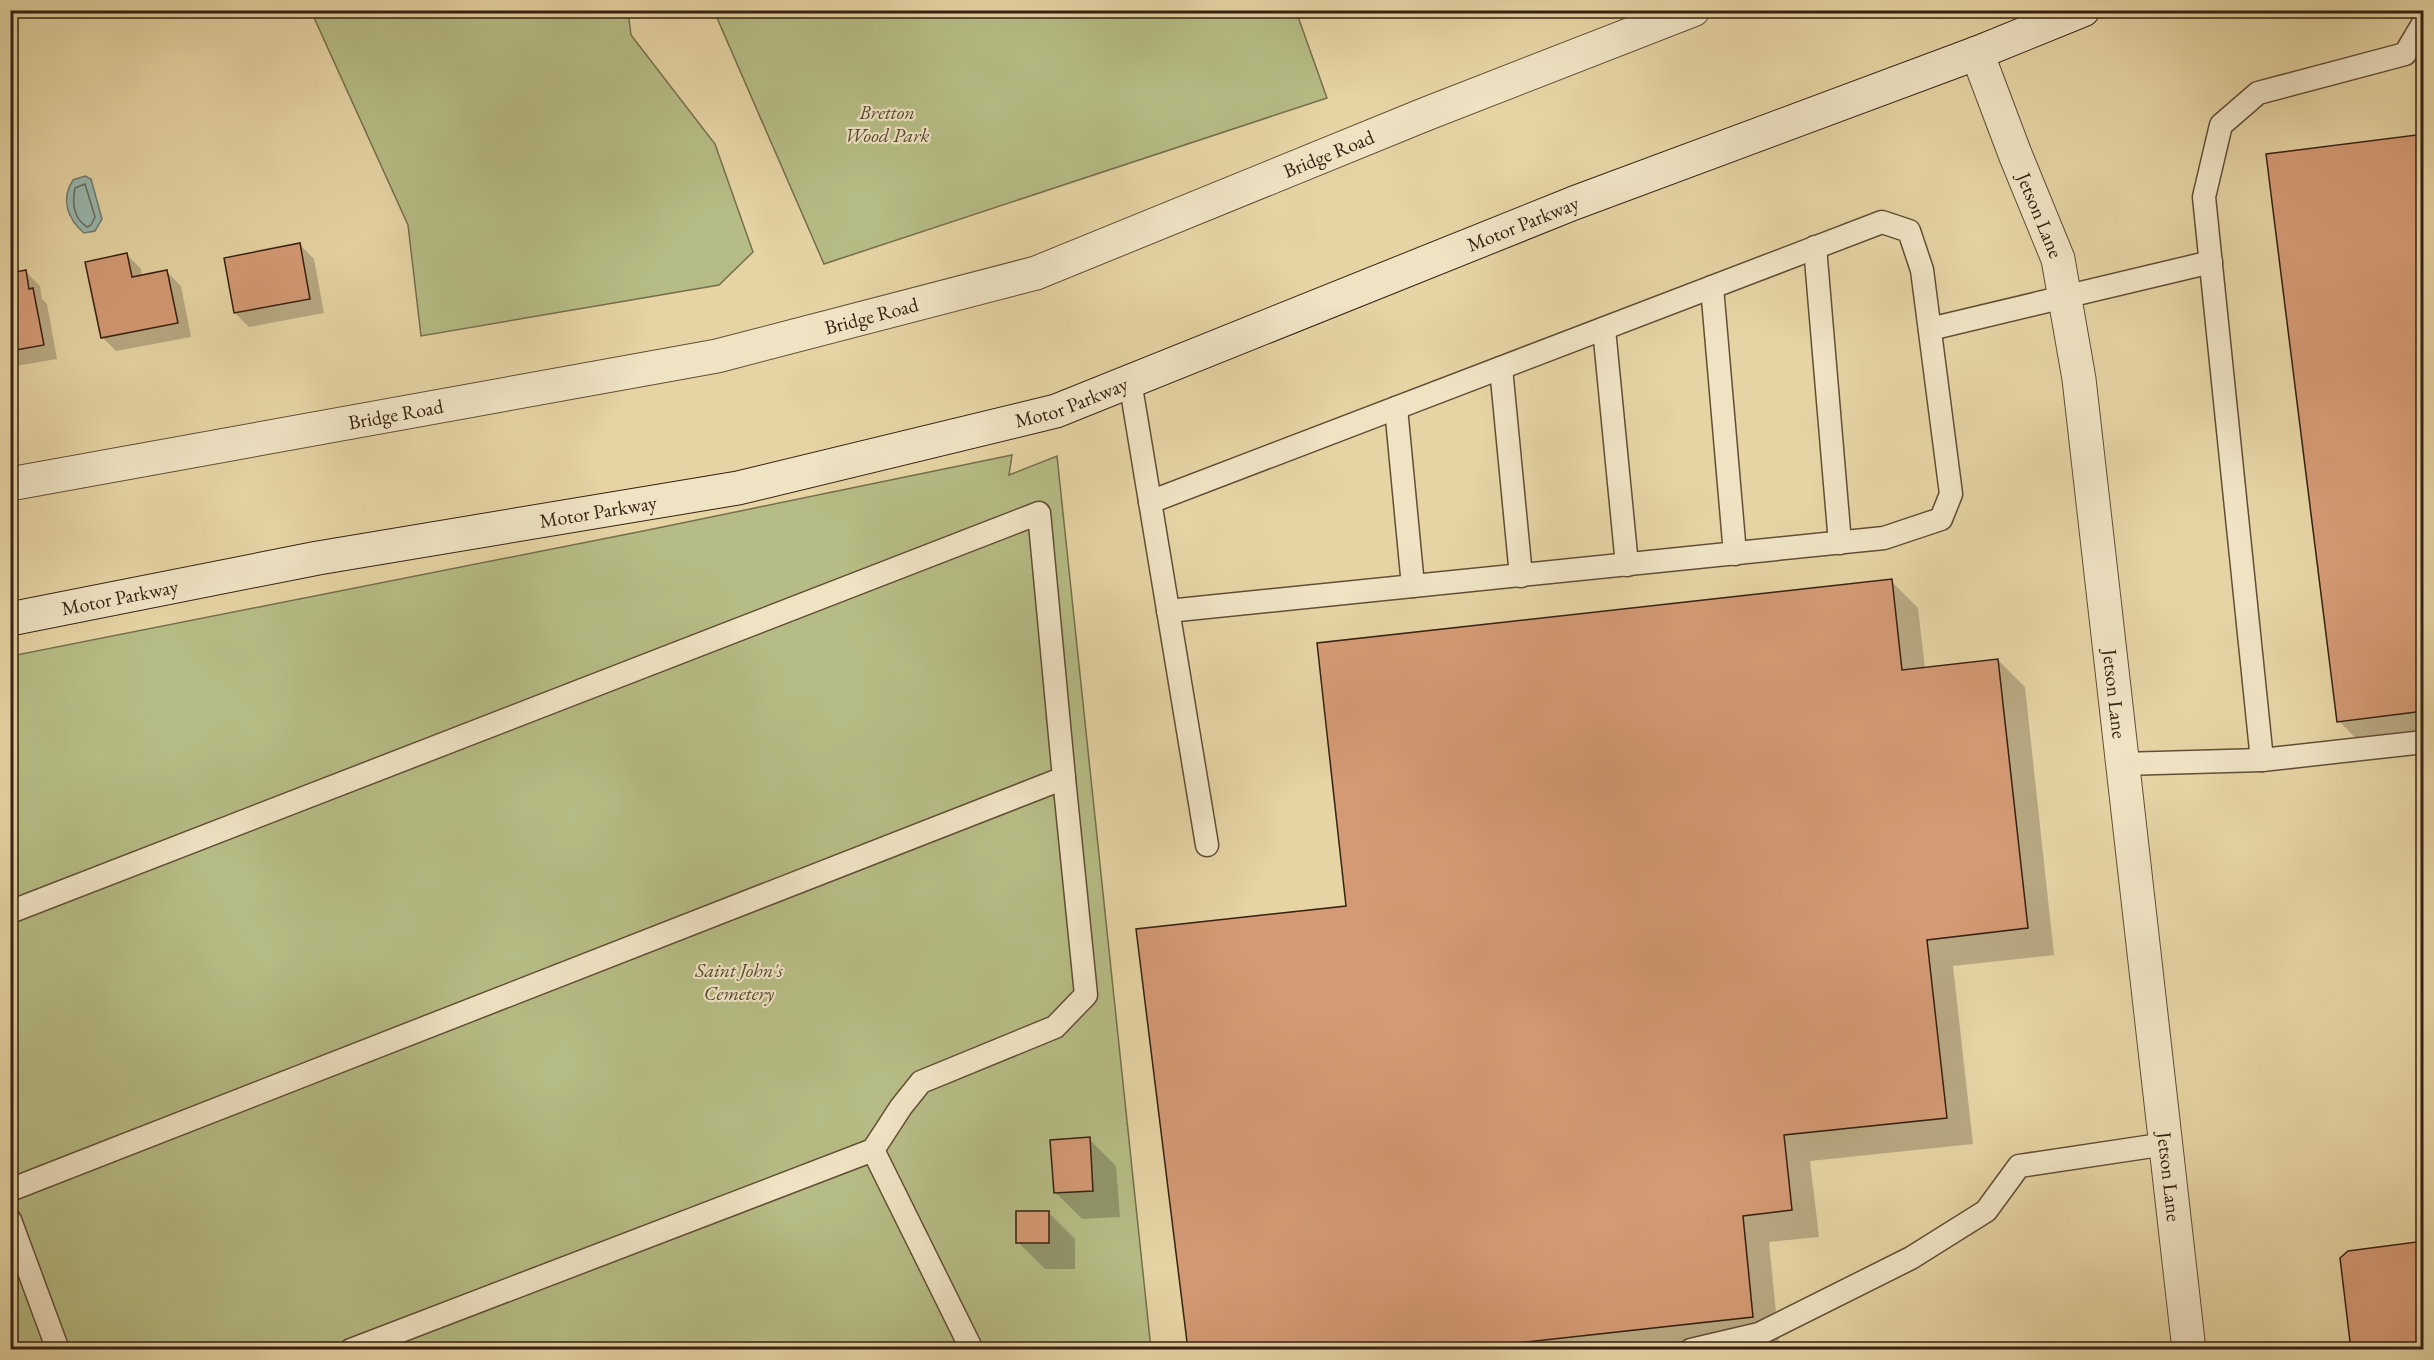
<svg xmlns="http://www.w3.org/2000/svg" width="2434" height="1360" font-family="'EB Garamond',serif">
	<rect width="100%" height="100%" fill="#e6d4a4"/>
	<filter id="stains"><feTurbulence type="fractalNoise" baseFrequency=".00333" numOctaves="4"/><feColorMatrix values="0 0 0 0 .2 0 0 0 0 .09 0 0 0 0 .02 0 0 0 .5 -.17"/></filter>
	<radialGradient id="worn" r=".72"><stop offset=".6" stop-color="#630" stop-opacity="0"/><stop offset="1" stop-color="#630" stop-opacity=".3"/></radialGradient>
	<g fill="#b6bc85" stroke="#766e4c" stroke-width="1.5">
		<polygon points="311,11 628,11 631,35 715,144 753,252 719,285 421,336 408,225"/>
		<polygon points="714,11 1296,11 1327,98 824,264"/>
		<polygon points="1012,455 1009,475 1057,456 1151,1349 11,1350 11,656 648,530"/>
	</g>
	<path fill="#98b7ae" stroke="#717b70" stroke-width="1.5" d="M85 176 91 179 102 219 95 231 84 233C68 219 60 200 73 180Z"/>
	<g fill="#0003">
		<polygon points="34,10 95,10 95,16 43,19"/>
		<polygon points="1365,10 1378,10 1369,14"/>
		<polygon points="2424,136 2424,741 2365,748 2339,721"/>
		<polygon points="300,245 314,259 324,313 249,327 235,313"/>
		<polygon points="127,255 141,269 142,277 167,272 181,286 191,337 116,351 102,337"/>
		<polygon points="26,272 40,286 42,299 47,304 57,359 10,367 10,274"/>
		<polygon points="1891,581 1918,608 1925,668 1998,660 2025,687 2054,955 1953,966 1973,1144 1810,1161 1819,1237 1769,1242 1779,1343 1723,1350 1189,1350 1348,908"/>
		<polygon points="1089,1139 1116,1166 1120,1217 1082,1219 1055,1192"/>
		<polygon points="1048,1212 1075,1239 1075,1269 1045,1269 1018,1242"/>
	</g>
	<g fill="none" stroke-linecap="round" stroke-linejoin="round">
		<path stroke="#676c60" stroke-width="1.5" d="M85 184 95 217 91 225 87 227C73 218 72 203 75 188Z"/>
	</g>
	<g fill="#d49a75" stroke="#362112" stroke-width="1.5">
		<polygon points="2424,134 2424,711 2337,722 2266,154"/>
		<polygon points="300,243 310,299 234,313 224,258"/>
		<polygon points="127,253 132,277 167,270 178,323 101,338 85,262"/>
		<polygon points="26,270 29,289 33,288 44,345 10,351 10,273"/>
		<polygon points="1892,579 1902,670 1998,659 2028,928 1927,940 1947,1118 1784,1135 1792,1210 1743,1216 1753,1317 1454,1350 1188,1350 1136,929 1346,906 1317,643"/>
		<polygon points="1090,1137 1093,1191 1054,1193 1050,1140"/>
		<rect x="1016" y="1211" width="33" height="32"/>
		<polygon points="2424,1241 2424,1350 2351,1350 2340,1258 2348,1251"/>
	</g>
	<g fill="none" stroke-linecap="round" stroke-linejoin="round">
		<g stroke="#624e36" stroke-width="25">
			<g id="service">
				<polyline points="2424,22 2405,54 2258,93 2221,125 2204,197 2262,760 2424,742"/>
				<polyline points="1815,247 1840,543"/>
				<polyline points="1712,287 1735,554"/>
				<polyline points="1604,329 1627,565"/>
				<polyline points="1930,329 2211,262"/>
				<polyline points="1501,368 1521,576"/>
				<polyline points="1130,381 1207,845"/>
				<polyline points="1396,408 1413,586"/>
				<polyline points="1150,502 1882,222 1909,231 1922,270 1951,494 1941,519 1884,538 1168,611"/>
				<polyline points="2122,764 2262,760"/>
				<polyline points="10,912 1039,513 1064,778 10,1190"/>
				<polyline points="873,1150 972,1350"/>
				<polyline points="10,1220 58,1350"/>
				<polyline points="351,1350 873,1150 901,1107 921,1082 1055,1027 1086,995 1064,778"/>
				<polyline points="1691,1350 1759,1334 1911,1258 1986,1211 2019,1166 2166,1144"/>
			</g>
		</g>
		<g stroke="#624e36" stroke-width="35">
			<g id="minor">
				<path id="s1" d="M1977 53 2015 154 2058 259 2079 379 2189 1350"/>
				<path id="s2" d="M10 484 717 356 1036 273 1426 114 1693 10"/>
			</g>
		</g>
		<g stroke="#362112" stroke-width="35">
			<g id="secondary">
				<path id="s3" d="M10 619 318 558 738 488 1056 411 1574 203 1977 53 2083 10"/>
			</g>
		</g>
		<use href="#service" stroke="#efe3c4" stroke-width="22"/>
		<use href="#minor" stroke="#efe3c4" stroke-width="33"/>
		<use href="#secondary" stroke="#efe3c4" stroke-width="33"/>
	</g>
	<g text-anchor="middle" stroke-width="4.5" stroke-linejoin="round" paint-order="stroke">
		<g font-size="20" font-style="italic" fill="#56482f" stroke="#efe3c4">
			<text x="887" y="119">Bretton<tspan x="887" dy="23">Wood Park</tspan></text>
			<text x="739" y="977">Saint John's<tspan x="739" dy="23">Cemetery</tspan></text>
		</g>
		<g font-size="20" fill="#362112" stroke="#efe3c4">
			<text dy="7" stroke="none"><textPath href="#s2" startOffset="1364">Bridge Road</textPath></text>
			<text dy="7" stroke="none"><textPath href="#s1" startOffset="174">Jetson Lane</textPath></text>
			<text dy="7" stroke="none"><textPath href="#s3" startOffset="1570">Motor Parkway</textPath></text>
			<text dy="7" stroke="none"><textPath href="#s2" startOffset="878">Bridge Road</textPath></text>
			<text dy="7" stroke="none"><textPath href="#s3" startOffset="1084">Motor Parkway</textPath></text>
			<text dy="7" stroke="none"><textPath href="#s2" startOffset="392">Bridge Road</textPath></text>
			<text dy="7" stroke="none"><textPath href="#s3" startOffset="598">Motor Parkway</textPath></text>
			<text dy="7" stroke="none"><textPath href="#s3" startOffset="112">Motor Parkway</textPath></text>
			<text dy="7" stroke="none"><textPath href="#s1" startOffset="660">Jetson Lane</textPath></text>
			<text dy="7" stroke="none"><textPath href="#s1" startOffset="1146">Jetson Lane</textPath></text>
		</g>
	</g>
	<rect width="2434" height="1360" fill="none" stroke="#e6d4a4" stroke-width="36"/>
	<rect x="12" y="12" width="2410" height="1336" fill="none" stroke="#362112" stroke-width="3"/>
	<rect x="18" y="18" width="2398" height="1324" fill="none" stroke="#362112" stroke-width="1.5"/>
	<rect width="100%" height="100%" filter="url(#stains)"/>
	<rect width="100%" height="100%" fill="url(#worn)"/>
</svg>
